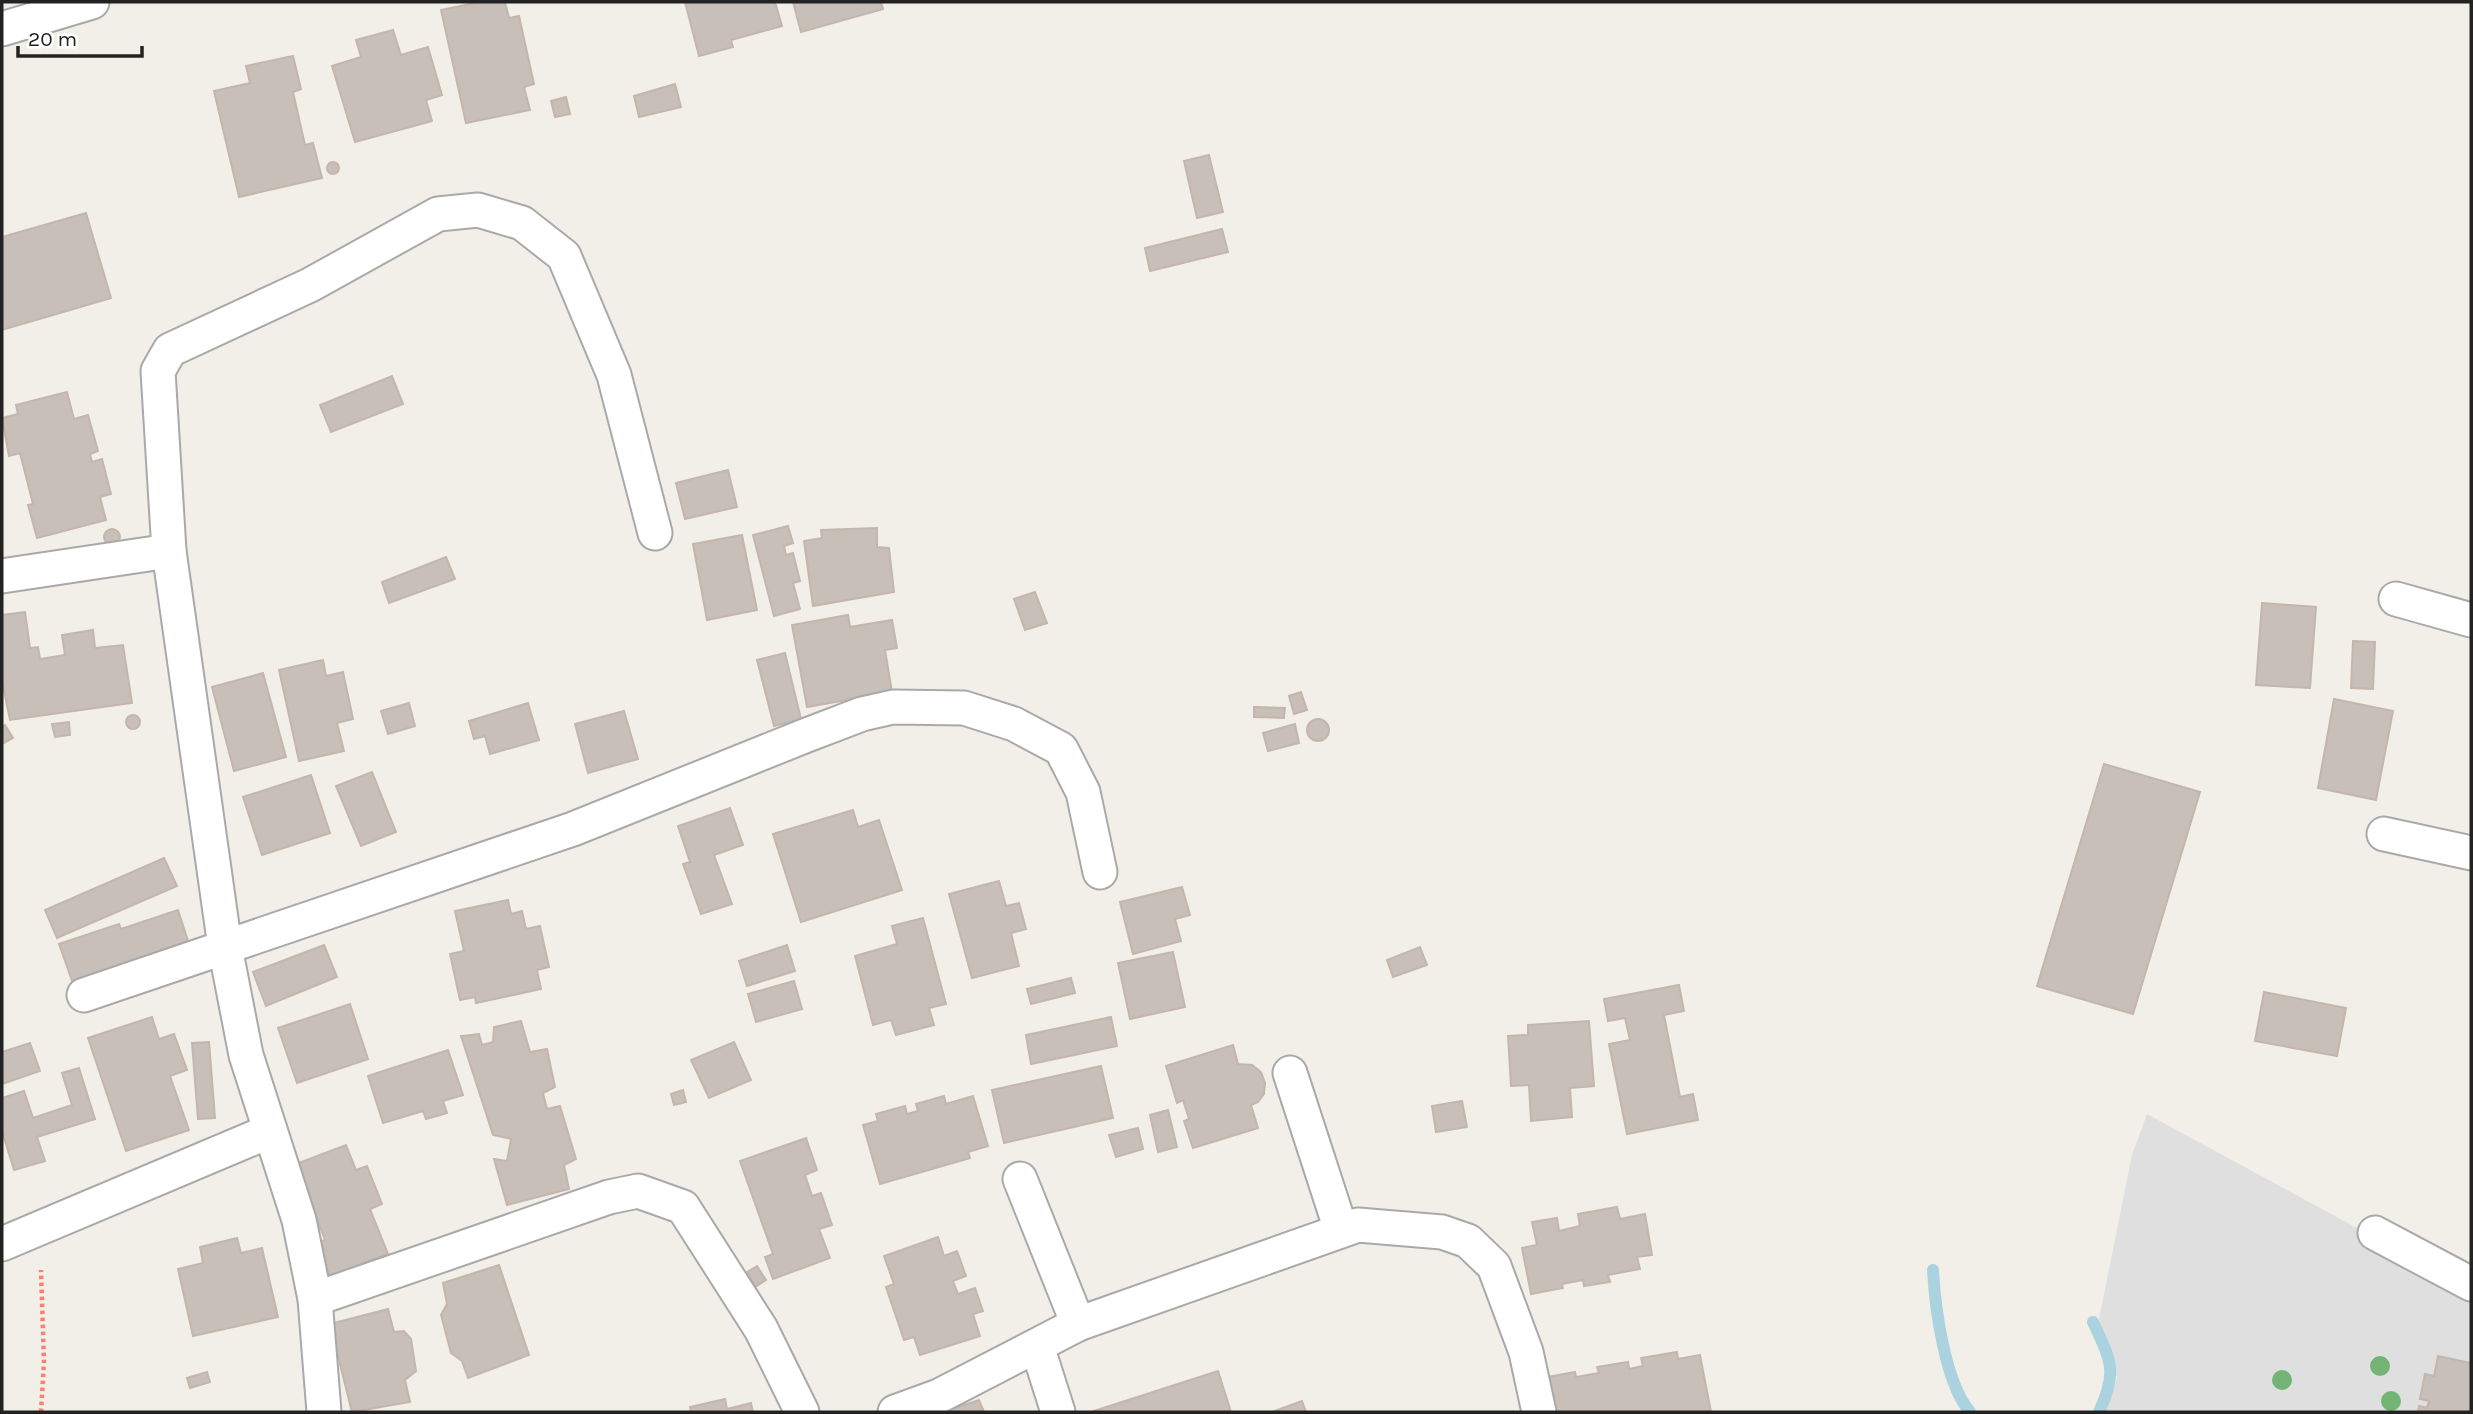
<svg xmlns="http://www.w3.org/2000/svg" width="2473" height="1414" font-family="Karla,sans-serif">
	<rect width="100%" height="100%" fill="#f2efe9"/>
	<polygon fill="#e0dfdf" points="2147,1114 2471,1290 2471,1412 2104,1412 2117,1378 2099,1319 2132,1155"/>
	<g fill="none" stroke-linecap="round" stroke-linejoin="round">
		<g stroke="#aad3df" stroke-width="12">
			<path d="M1933 1270C1935 1308 1945 1383 1970 1412"/>
			<path d="M2093 1322C2111 1361 2118 1371 2099 1412"/>
		</g>
	</g>
	<g fill="#c7bfb8" stroke="#c4b6ab" stroke-width="2">
		<polygon points="480,2 505,2 509,18 519,16 534,84 524,87 530,110 466,123 441,10"/>
		<polygon points="685,2 775,2 782,26 731,40 733,47 699,56"/>
		<polygon points="793,2 881,2 883,9 801,32"/>
		<polygon points="393,30 401,55 428,47 442,95 426,100 432,121 355,142 332,66 361,57 356,40"/>
		<polygon points="293,56 301,89 293,92 305,145 313,143 322,178 239,197 214,91 250,83 246,66"/>
		<polygon points="675,84 681,107 639,117 634,96"/>
		<polygon points="566,97 570,114 555,117 551,101"/>
		<polygon points="1209,155 1223,212 1197,218 1184,161"/>
		<circle cx="333" cy="168" r="6"/>
		<polygon points="86,213 111,298 2,330 2,237"/>
		<polygon points="1222,229 1228,252 1150,271 1145,248"/>
		<polygon points="392,376 403,404 331,432 320,405"/>
		<polygon points="67,392 74,419 88,415 98,451 90,454 92,462 102,459 111,494 100,497 106,520 37,538 28,505 33,504 20,453 9,456 2,418 18,414 16,405"/>
		<polygon points="728,470 737,507 685,519 676,483"/>
		<polygon points="788,526 793,543 784,546 786,555 793,553 800,581 793,583 800,609 774,616 753,535"/>
		<polygon points="877,528 877,547 889,548 894,592 813,606 804,541 822,538 821,530"/>
		<circle cx="112" cy="537" r="8"/>
		<polygon points="742,535 757,610 707,620 693,544"/>
		<polygon points="446,557 455,579 389,603 382,582"/>
		<polygon points="1035,592 1047,623 1025,630 1014,599"/>
		<polygon points="2262,603 2316,607 2310,688 2256,685"/>
		<polygon points="25,612 30,648 38,647 40,659 65,655 62,635 93,630 95,648 123,645 132,703 10,720 2,681 2,615"/>
		<polygon points="848,615 850,627 892,620 897,648 885,650 892,692 807,707 792,625"/>
		<polygon points="2353,641 2375,642 2373,689 2351,688"/>
		<polygon points="785,653 801,719 774,726 757,660"/>
		<polygon points="323,660 326,676 343,672 353,719 337,723 344,751 299,761 279,670"/>
		<polygon points="263,673 286,757 234,771 212,687"/>
		<polygon points="1301,692 1307,710 1294,714 1289,696"/>
		<polygon points="2334,699 2393,711 2376,800 2318,788"/>
		<polygon points="409,703 415,726 388,734 381,711"/>
		<polygon points="528,703 539,740 490,754 485,736 474,739 469,721"/>
		<polygon points="1254,707 1285,708 1284,718 1254,717"/>
		<polygon points="624,711 638,759 588,773 575,724"/>
		<circle cx="133" cy="722" r="7"/>
		<circle cx="1318" cy="730" r="11"/>
		<polygon points="69,722 70,735 55,737 52,724"/>
		<polygon points="1295,724 1299,743 1268,751 1263,733"/>
		<polygon points="5,725 13,738 2,744 2,726"/>
		<polygon points="2104,764 2200,792 2133,1014 2037,986"/>
		<polygon points="372,772 396,832 361,846 336,786"/>
		<polygon points="311,775 330,833 262,855 243,797"/>
		<polygon points="730,808 743,845 714,855 732,904 701,914 683,864 690,862 678,826"/>
		<polygon points="853,810 858,827 879,820 902,890 801,922 773,834"/>
		<polygon points="164,858 177,886 57,938 45,910"/>
		<polygon points="999,881 1006,906 1019,903 1026,929 1011,933 1019,966 972,978 949,894"/>
		<polygon points="1182,887 1190,915 1175,919 1181,941 1133,954 1120,902"/>
		<polygon points="508,900 511,914 522,911 526,929 540,926 549,967 537,970 541,989 476,1003 475,997 460,1000 450,954 464,951 455,911"/>
		<polygon points="178,910 192,953 76,992 59,944 119,924 121,929"/>
		<polygon points="923,918 946,1004 929,1008 934,1025 896,1035 891,1020 873,1025 855,956 897,944 892,926"/>
		<polygon points="324,945 337,977 266,1006 253,972"/>
		<polygon points="787,945 795,971 747,986 739,961"/>
		<polygon points="1420,947 1427,965 1393,977 1387,960"/>
		<polygon points="1173,952 1185,1007 1130,1019 1118,963"/>
		<polygon points="1071,978 1075,993 1031,1004 1027,989"/>
		<polygon points="794,981 802,1009 756,1022 748,994"/>
		<polygon points="1679,985 1684,1011 1664,1015 1680,1097 1693,1094 1698,1120 1627,1134 1609,1044 1630,1040 1625,1018 1608,1021 1604,999"/>
		<polygon points="2264,992 2346,1008 2337,1056 2255,1041"/>
		<polygon points="350,1004 368,1059 297,1083 278,1028"/>
		<polygon points="152,1017 159,1039 174,1034 187,1070 170,1076 189,1130 126,1151 88,1038"/>
		<polygon points="1111,1017 1117,1046 1031,1064 1026,1035"/>
		<polygon points="521,1021 530,1052 547,1049 555,1087 543,1093 547,1109 560,1106 576,1159 564,1165 569,1189 507,1205 494,1159 507,1161 511,1139 493,1135 461,1036 479,1034 482,1045 493,1042 494,1027"/>
		<polygon points="1589,1021 1594,1086 1570,1088 1572,1117 1531,1121 1529,1085 1511,1086 1508,1036 1528,1035 1528,1025"/>
		<polygon points="209,1042 215,1118 198,1119 192,1043"/>
		<polygon points="734,1042 751,1080 709,1098 691,1060"/>
		<polygon points="30,1043 40,1071 2,1084 2,1052"/>
		<polygon points="1233,1045 1238,1064 1252,1065 1261,1072 1265,1083 1264,1094 1258,1102 1251,1105 1258,1128 1193,1148 1184,1121 1189,1119 1183,1100 1177,1103 1166,1066"/>
		<polygon points="448,1050 463,1095 443,1101 447,1113 426,1119 423,1111 383,1123 368,1076"/>
		<polygon points="1101,1066 1113,1118 1004,1143 992,1090"/>
		<polygon points="79,1068 95,1119 37,1137 45,1161 14,1170 2,1131 2,1098 24,1091 33,1118 72,1105 62,1073"/>
		<polygon points="683,1090 686,1102 674,1105 671,1094"/>
		<polygon points="944,1096 946,1104 973,1096 988,1146 968,1152 970,1158 880,1184 863,1125 878,1121 876,1114 905,1106 907,1114 918,1111 916,1104"/>
		<polygon points="1462,1101 1467,1127 1436,1132 1432,1106"/>
		<polygon points="1168,1110 1177,1147 1158,1152 1150,1115"/>
		<polygon points="1138,1128 1143,1149 1116,1157 1109,1135"/>
		<polygon points="806,1138 817,1170 805,1175 812,1196 821,1193 832,1225 819,1229 830,1258 773,1279 765,1257 773,1254 740,1161"/>
		<polygon points="346,1145 356,1170 367,1166 382,1204 370,1209 388,1254 329,1276 317,1243 325,1240 296,1164"/>
		<polygon points="1617,1207 1620,1219 1645,1214 1652,1255 1637,1257 1640,1269 1608,1275 1610,1282 1584,1286 1583,1280 1562,1284 1563,1288 1531,1294 1522,1248 1537,1245 1532,1222 1557,1218 1559,1231 1580,1226 1578,1214"/>
		<polygon points="938,1237 944,1256 957,1251 966,1276 953,1281 958,1294 975,1288 983,1311 973,1314 980,1336 920,1355 914,1337 904,1340 886,1287 894,1284 884,1256"/>
		<polygon points="237,1238 241,1253 262,1248 278,1317 193,1336 178,1269 203,1263 200,1247"/>
		<polygon points="499,1265 529,1355 468,1378 462,1361 451,1353 441,1315 447,1304 443,1283"/>
		<polygon points="757,1266 766,1280 755,1287 747,1272"/>
		<polygon points="388,1309 394,1332 404,1331 411,1339 416,1371 405,1380 410,1402 352,1412 330,1324"/>
		<polygon points="1677,1352 1678,1359 1700,1355 1711,1412 1554,1412 1547,1377 1575,1372 1576,1377 1599,1373 1597,1367 1628,1362 1629,1369 1643,1366 1641,1358"/>
		<polygon points="2438,1356 2471,1363 2471,1412 2418,1412 2419,1406 2427,1408 2429,1401 2420,1399 2425,1374 2434,1376"/>
		<polygon points="1218,1371 1231,1412 1095,1412 1094,1411"/>
		<polygon points="207,1372 210,1382 190,1388 187,1378"/>
		<polygon points="725,1399 727,1409 751,1403 753,1412 691,1412 690,1407"/>
		<polygon points="979,1400 984,1412 946,1412 946,1411"/>
		<polygon points="1302,1401 1306,1412 1272,1412"/>
	</g>
	<g fill="none" stroke-linecap="round" stroke-linejoin="round">
		<g stroke="#a9a9a9" stroke-width="37">
			<g id="street">
				<polyline points="2,29 92,2"/>
				<polyline points="169,551 158,371 170,350 310,285 438,214 478,210 522,223 564,256 614,375 655,533"/>
				<polyline points="2,576 169,551 225,947 246,1055 299,1220 315,1299 324,1412"/>
				<polyline points="2396,599 2471,620"/>
				<polyline points="2384,834 2471,853"/>
				<polyline points="84,995 573,829 807,735 862,714 893,707 964,708 1014,724 1061,749 1083,792 1100,872"/>
				<polyline points="1290,1073 1341,1230"/>
				<polyline points="1020,1179 1078,1324"/>
				<polyline points="2375,1233 2471,1284"/>
				<polyline points="2,1244 270,1131"/>
				<polyline points="315,1299 609,1197 638,1191 683,1207 761,1329 802,1412"/>
				<polyline points="1037,1346 1058,1412"/>
				<polyline points="895,1412 939,1396 1078,1324 1358,1225 1442,1232 1468,1241 1494,1266 1526,1352 1539,1412"/>
			</g>
		</g>
		<polyline stroke="#fa8072" stroke-width="4.5" stroke-dasharray="3.5 3.5" stroke-linecap="butt" points="41,1412 44,1362 41,1270"/>
		<use href="#street" stroke="#fff" stroke-width="33"/>
	</g>
	<g fill="#74b475">
		<circle cx="2380" cy="1366" r="10"/>
		<circle cx="2282" cy="1380" r="10"/>
		<circle cx="2391" cy="1401" r="10"/>
	</g>
	<rect width="2473" height="1414" fill="none" stroke="#222222" stroke-width="7"/>
	<path d="M18 46v10h124v-10" fill="none" stroke="#222222" stroke-width="3.5"/>
	<text x="28" y="46" font-size="21" fill="#222222" stroke="#ffffff" stroke-width="5" paint-order="stroke">20 m</text>
</svg>
